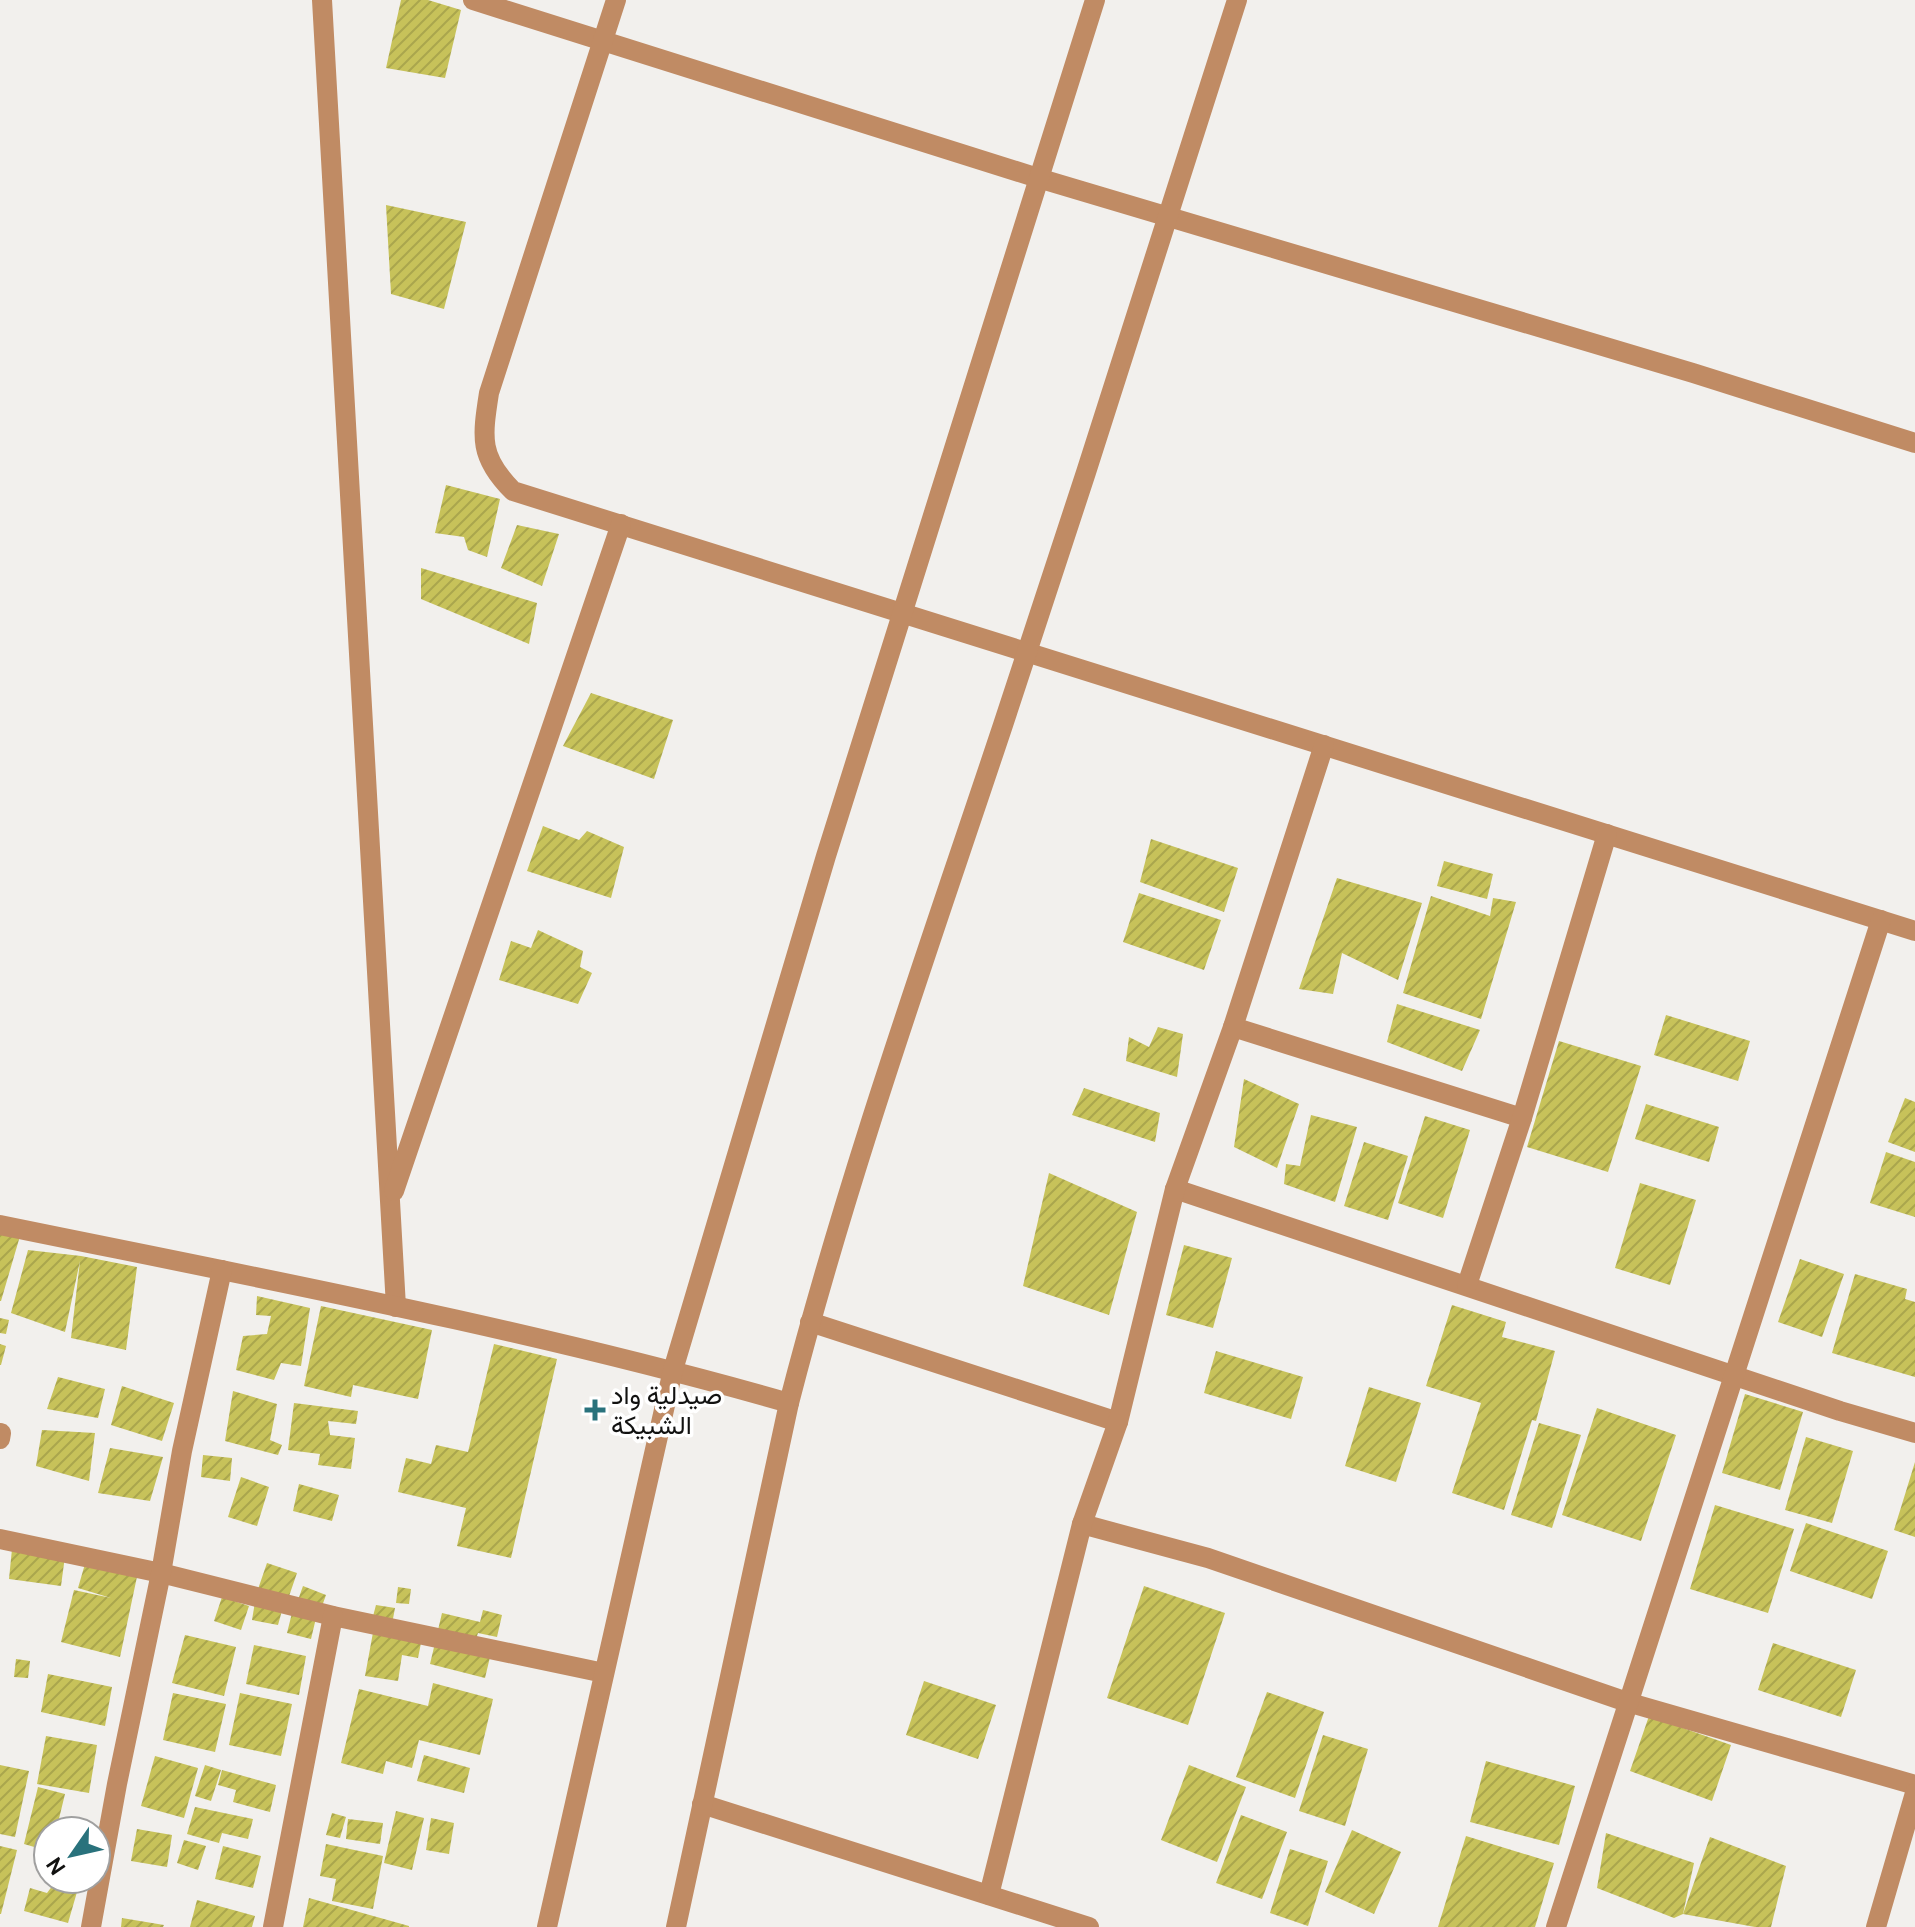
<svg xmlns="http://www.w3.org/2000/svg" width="1915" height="1927" font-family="Cabin,Vazirmatn,sans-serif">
	<defs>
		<pattern id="building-hatch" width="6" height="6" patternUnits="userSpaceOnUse" patternTransform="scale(2)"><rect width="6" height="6" fill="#c7c25a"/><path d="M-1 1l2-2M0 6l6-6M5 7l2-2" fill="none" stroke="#aaa64d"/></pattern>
	</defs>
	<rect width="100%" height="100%" fill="#f2f0ed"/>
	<g fill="url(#building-hatch)">
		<polygon points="401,0 428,0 461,10 445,78 386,68"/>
		<polygon points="386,205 466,222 444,309 391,294"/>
		<polygon points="446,485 500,499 487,557 468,550 464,537 435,533"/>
		<polygon points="517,525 559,534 542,586 501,568"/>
		<polygon points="421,568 537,603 529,644 421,599"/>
		<polygon points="591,693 673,720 654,779 563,746"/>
		<polygon points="543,826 579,840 587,831 624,847 611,898 527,871"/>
		<polygon points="1151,839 1238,868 1224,912 1140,882"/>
		<polygon points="1444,861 1493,874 1487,899 1437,886"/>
		<polygon points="1337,878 1422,903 1398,980 1342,953 1333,994 1299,989"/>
		<polygon points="1139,893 1221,920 1204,970 1123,942"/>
		<polygon points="1431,896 1490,916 1493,898 1516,902 1481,1019 1403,993"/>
		<polygon points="538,930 583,951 580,967 592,973 578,1004 499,980 511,941 531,948"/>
		<polygon points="1397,1004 1480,1030 1462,1071 1387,1042"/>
		<polygon points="1666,1015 1750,1041 1738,1081 1654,1055"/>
		<polygon points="1158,1027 1183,1034 1177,1077 1126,1061 1129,1037 1149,1047"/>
		<polygon points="1559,1041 1641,1066 1608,1172 1527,1147"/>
		<polygon points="1244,1079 1299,1104 1277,1168 1234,1147"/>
		<polygon points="1084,1088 1160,1113 1155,1142 1072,1115"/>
		<polygon points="1905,1098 1915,1102 1915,1152 1888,1142"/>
		<polygon points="1646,1104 1719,1127 1709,1162 1635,1139"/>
		<polygon points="1311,1115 1357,1127 1335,1202 1284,1184 1286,1164 1300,1166"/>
		<polygon points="1425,1116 1470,1130 1443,1218 1398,1203"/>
		<polygon points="1364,1142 1408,1156 1388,1220 1344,1206"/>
		<polygon points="1886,1152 1915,1162 1915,1217 1870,1203"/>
		<polygon points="1049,1173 1137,1212 1109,1315 1023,1286"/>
		<polygon points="1640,1183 1696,1200 1670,1285 1615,1268"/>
		<polygon points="0,1234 20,1236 1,1301 0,1301"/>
		<polygon points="1184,1245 1232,1258 1213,1328 1166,1315"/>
		<polygon points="28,1250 81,1256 137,1267 126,1350 71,1338 80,1261 65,1332 11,1313"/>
		<polygon points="1800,1259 1844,1274 1822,1337 1778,1322"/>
		<polygon points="1855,1274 1907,1289 1905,1299 1915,1302 1915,1377 1832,1353"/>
		<polygon points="257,1296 310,1308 301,1366 281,1363 274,1380 236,1370 243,1336 267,1334 271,1316 256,1315"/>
		<polygon points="1452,1305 1506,1322 1502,1337 1555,1351 1536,1421 1532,1420 1504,1510 1452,1493 1481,1403 1426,1386"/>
		<polygon points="321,1306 432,1330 418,1399 353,1385 351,1397 304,1386"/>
		<polygon points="0,1318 9,1320 6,1334 0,1333"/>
		<polygon points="0,1344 6,1346 1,1365 0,1365"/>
		<polygon points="494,1344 557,1359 511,1558 457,1546 466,1508 398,1492 406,1458 431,1464 436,1445 468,1452"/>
		<polygon points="1216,1351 1303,1377 1291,1419 1204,1393"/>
		<polygon points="58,1377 105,1389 98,1418 47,1409"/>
		<polygon points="122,1386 174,1403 162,1441 111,1425"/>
		<polygon points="1369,1387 1421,1403 1396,1482 1345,1466"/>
		<polygon points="233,1391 277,1404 270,1440 282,1445 278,1455 225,1441"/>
		<polygon points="1745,1394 1803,1412 1780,1490 1722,1473"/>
		<polygon points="294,1403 358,1411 356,1424 328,1421 330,1435 355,1438 351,1469 318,1465 320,1454 288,1450"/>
		<polygon points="1597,1408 1676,1435 1641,1541 1562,1515"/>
		<polygon points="1539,1423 1581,1435 1552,1528 1511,1515"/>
		<polygon points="42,1430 95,1433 89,1481 36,1466"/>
		<polygon points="1806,1437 1853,1451 1832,1523 1785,1510"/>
		<polygon points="110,1448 163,1457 150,1501 98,1493"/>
		<polygon points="203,1455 232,1458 230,1481 201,1477"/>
		<polygon points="1915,1462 1915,1537 1894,1530"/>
		<polygon points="241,1477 269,1487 257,1526 228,1517"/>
		<polygon points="299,1484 339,1495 332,1521 293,1511"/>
		<polygon points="1715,1505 1794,1529 1768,1613 1690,1589"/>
		<polygon points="1806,1523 1888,1551 1872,1599 1790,1571"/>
		<polygon points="12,1549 65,1556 61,1586 9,1579"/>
		<polygon points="87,1557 138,1572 120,1657 61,1642 74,1590 111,1598 78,1588"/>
		<polygon points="267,1563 297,1573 287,1602 257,1592"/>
		<polygon points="303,1586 326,1595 321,1609 298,1600"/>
		<polygon points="1144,1586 1225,1613 1188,1725 1107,1698"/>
		<polygon points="398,1587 411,1589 409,1604 396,1603"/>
		<polygon points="222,1597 249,1606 241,1630 214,1621"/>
		<polygon points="255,1602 283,1607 278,1625 252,1620"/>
		<polygon points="376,1605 395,1608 392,1624 372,1620"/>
		<polygon points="483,1610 502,1615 497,1637 478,1633 476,1639 438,1630 442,1613 480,1622"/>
		<polygon points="292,1613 316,1618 311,1639 287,1633"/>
		<polygon points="374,1627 422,1638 418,1658 402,1655 398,1681 365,1676"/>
		<polygon points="185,1635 236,1647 224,1696 172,1683"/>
		<polygon points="435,1643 490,1657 485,1678 430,1664"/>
		<polygon points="1773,1643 1856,1670 1841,1717 1758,1690"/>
		<polygon points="254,1645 306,1656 299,1695 246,1684"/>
		<polygon points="16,1659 30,1661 28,1678 14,1677"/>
		<polygon points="48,1674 112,1687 105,1726 41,1712"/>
		<polygon points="924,1681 996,1705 978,1759 906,1735"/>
		<polygon points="433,1683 493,1699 480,1755 419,1740 412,1768 386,1761 383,1774 341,1763 359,1689 428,1706"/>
		<polygon points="1267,1692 1324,1712 1295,1798 1236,1777"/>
		<polygon points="173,1693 226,1704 215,1752 163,1740"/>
		<polygon points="240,1693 292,1704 281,1756 229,1745"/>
		<polygon points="1649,1716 1731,1745 1712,1801 1630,1771"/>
		<polygon points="1323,1735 1368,1749 1345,1826 1299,1811"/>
		<polygon points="46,1736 97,1745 89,1793 37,1784"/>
		<polygon points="424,1755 470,1768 464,1793 417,1781"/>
		<polygon points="155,1756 198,1768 184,1818 141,1806"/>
		<polygon points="1486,1761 1575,1786 1559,1845 1470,1822"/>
		<polygon points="0,1765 29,1771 15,1837 0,1834"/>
		<polygon points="205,1765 221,1770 211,1801 195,1796"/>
		<polygon points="1189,1765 1246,1787 1217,1862 1161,1840"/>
		<polygon points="222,1770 276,1785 270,1812 233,1802 236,1790 218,1785"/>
		<polygon points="38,1787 65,1794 56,1831 48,1831 48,1851 24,1844"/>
		<polygon points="195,1807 253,1819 248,1839 222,1833 219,1843 187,1834"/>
		<polygon points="396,1811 424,1818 412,1870 384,1863"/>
		<polygon points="332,1813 346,1817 340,1838 326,1835"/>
		<polygon points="1241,1815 1287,1832 1262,1899 1216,1883"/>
		<polygon points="431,1818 454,1823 449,1854 426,1850"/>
		<polygon points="348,1819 383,1823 380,1844 346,1839"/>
		<polygon points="65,1823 90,1828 89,1831 64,1831"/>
		<polygon points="137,1829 172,1835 167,1867 131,1861"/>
		<polygon points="1352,1830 1401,1852 1374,1914 1325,1892"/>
		<polygon points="1606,1833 1694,1863 1683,1914 1674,1918 1597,1888"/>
		<polygon points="1466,1836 1554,1863 1535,1927 1438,1927"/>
		<polygon points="1710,1837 1786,1866 1771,1927 1755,1927 1683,1914"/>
		<polygon points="184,1840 206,1846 198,1870 177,1863"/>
		<polygon points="326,1844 383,1856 373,1909 332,1901 336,1879 320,1876"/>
		<polygon points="0,1846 17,1850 1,1914 0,1914"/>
		<polygon points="223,1846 261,1856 253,1888 215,1879"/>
		<polygon points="1290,1849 1328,1861 1308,1926 1270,1913"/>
		<polygon points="53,1885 77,1892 68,1923 24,1911 30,1888 47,1893"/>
		<polygon points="309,1898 409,1926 409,1927 303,1927"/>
		<polygon points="197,1900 255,1916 252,1927 190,1927"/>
		<polygon points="122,1918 164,1925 163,1927 121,1927"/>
	</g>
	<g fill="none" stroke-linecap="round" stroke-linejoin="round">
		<g stroke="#c08b64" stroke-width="20">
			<polyline points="322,0 396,1307"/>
			<polyline points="473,0 1038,178 1693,373 1915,443"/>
			<path d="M616 0 489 393C482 438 479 457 513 491L1915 931"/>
			<polyline points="1233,1027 1522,1118"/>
			<polyline points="1175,1189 1840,1411 1915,1433"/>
			<polyline points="394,1191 621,524"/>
			<path d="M0 1225C264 1279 530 1329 789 1403"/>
			<polyline points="1467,1285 1522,1118 1607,834"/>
			<polyline points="810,1322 1118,1422"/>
			<polyline points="0,1439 1,1433"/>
			<polyline points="1082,1524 1208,1558 1627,1702 1915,1785"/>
			<polyline points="0,1539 161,1573 333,1616 604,1673"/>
			<polyline points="702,1804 1089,1927"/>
			<polyline points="989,1895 1082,1524 1118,1422 1175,1189 1233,1027 1324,745"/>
			<polyline points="91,1927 117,1784 161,1573 182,1451 222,1270"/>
			<polyline points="273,1927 333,1616"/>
			<polyline points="1556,1927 1881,920"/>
			<polyline points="1876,1927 1915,1793"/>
		</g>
		<g stroke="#c08b64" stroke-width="20">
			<polyline points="547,1927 673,1370 826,856 1095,0"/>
			<path d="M676 1927 789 1403C848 1174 928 950 1003 725 1083 484 1161 242 1237 0"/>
		</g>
	</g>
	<path fill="#29727c" stroke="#fff" stroke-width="3" d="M591 1398h8v8h8v8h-8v8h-8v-8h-8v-8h8z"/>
	<g text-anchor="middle" stroke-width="7" stroke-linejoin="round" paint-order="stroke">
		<g font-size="26" fill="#121211" stroke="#fff" text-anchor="start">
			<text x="611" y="1404">صيدلية واد<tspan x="611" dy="30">الشبيكة</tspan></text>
		</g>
	</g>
	<g transform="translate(72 1855) rotate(236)"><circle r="38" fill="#ffffff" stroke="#a0a0a0" stroke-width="2"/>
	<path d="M0-6L14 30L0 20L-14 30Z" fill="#29727c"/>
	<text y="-12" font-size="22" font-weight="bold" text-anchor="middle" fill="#121211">N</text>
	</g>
</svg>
